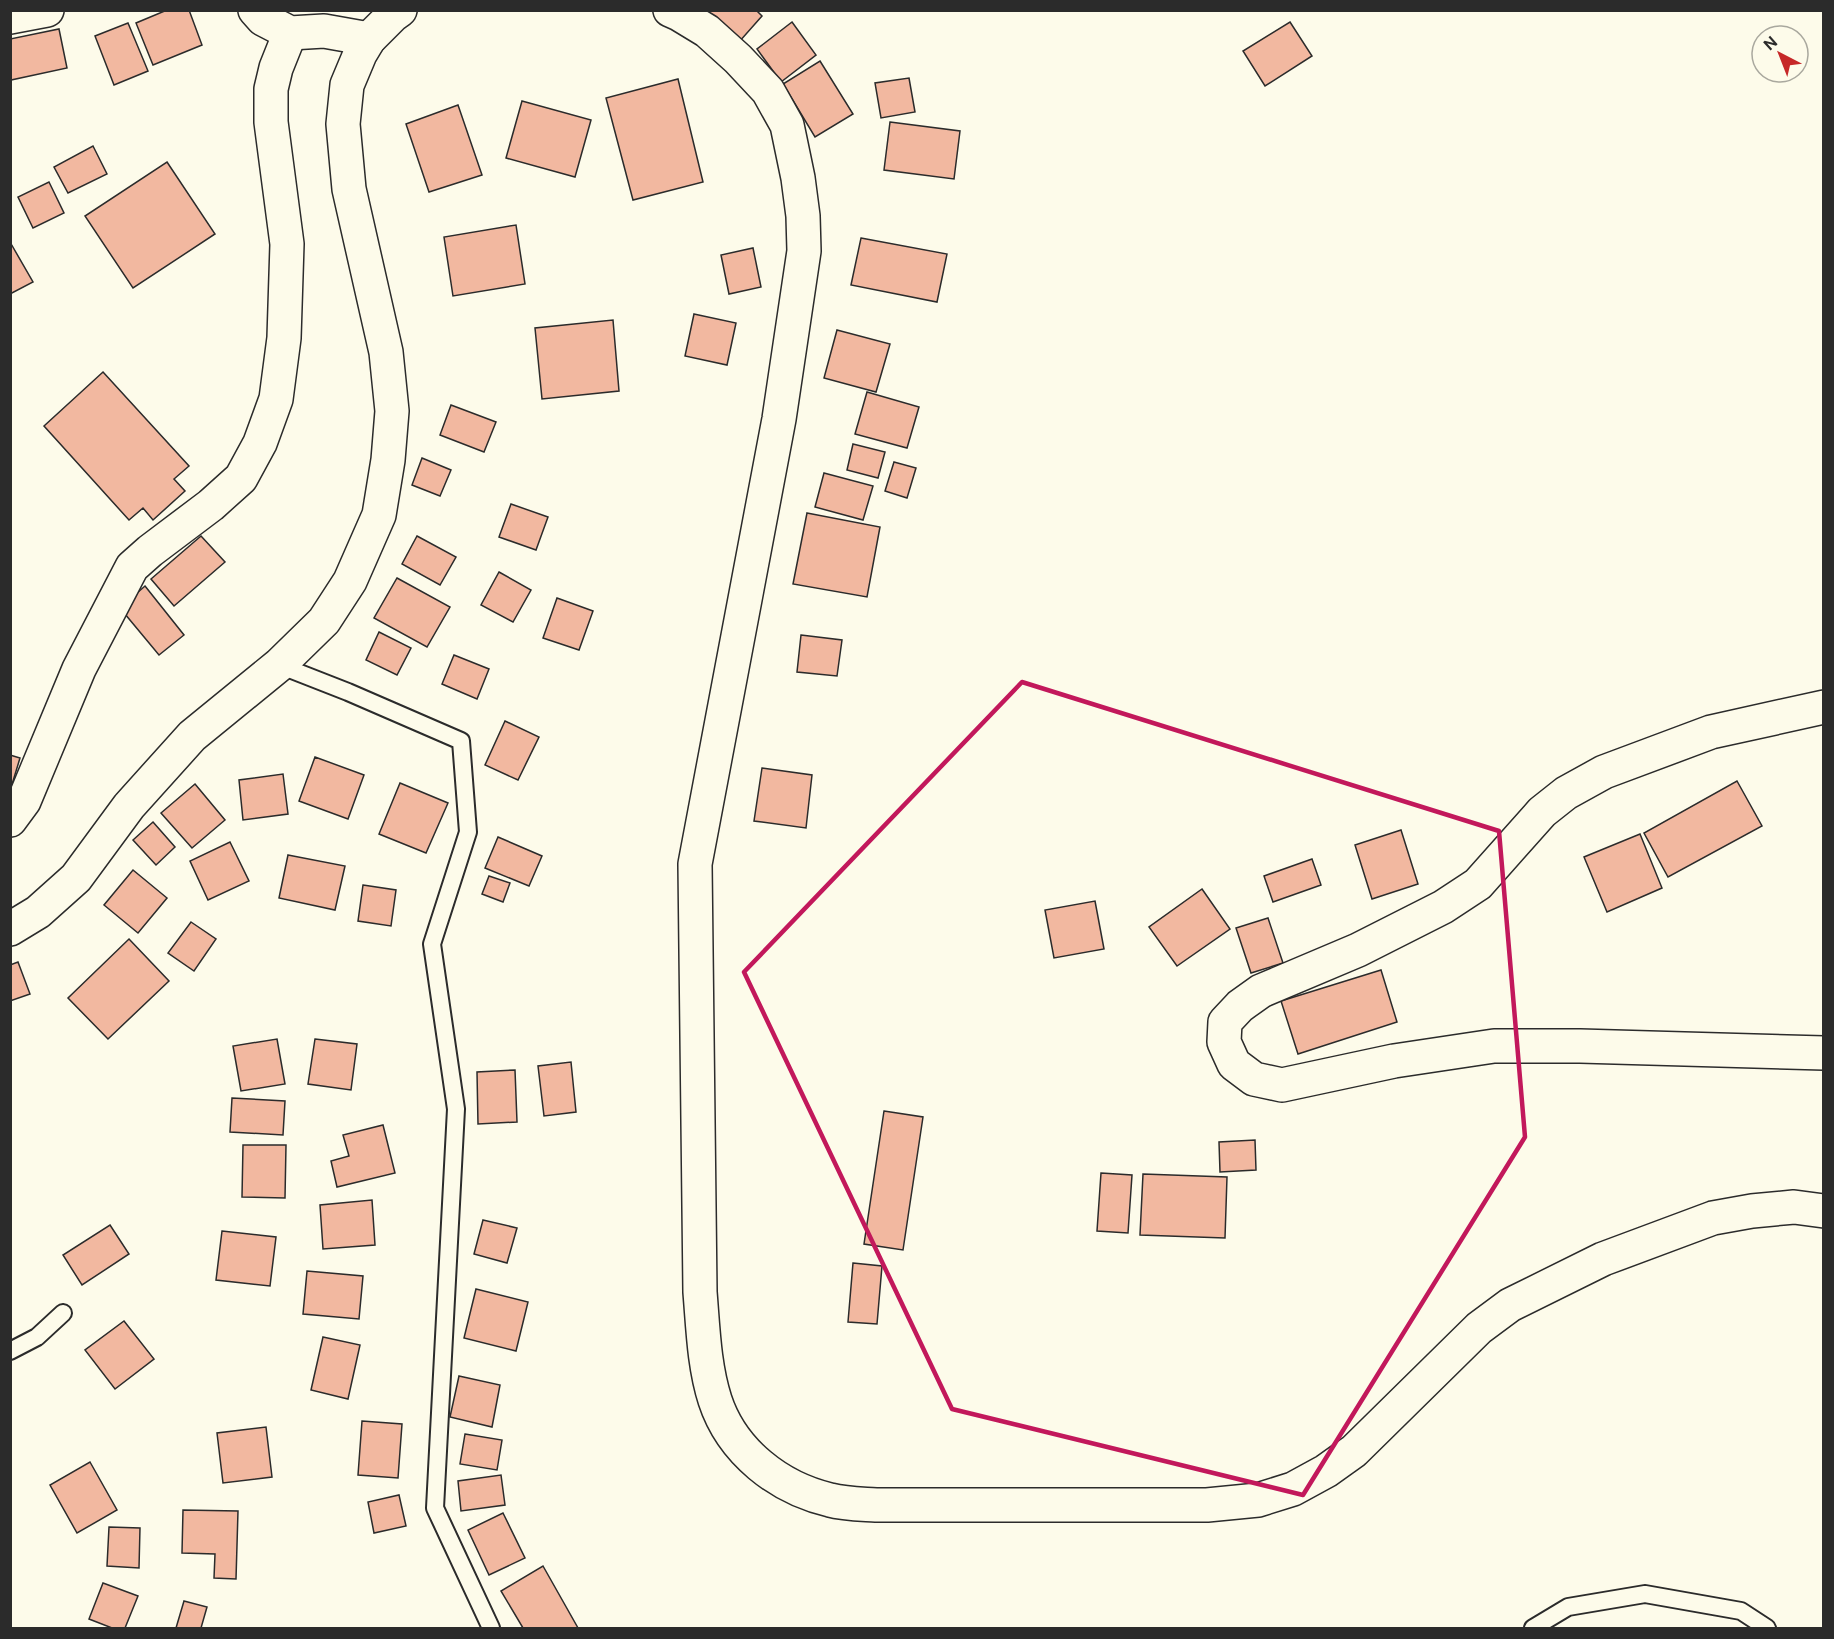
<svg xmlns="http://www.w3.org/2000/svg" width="1834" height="1639" font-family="'DM Sans',sans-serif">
	<rect width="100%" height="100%" fill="#fdfbea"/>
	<g fill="#f2b8a0" stroke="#2b2b2b" stroke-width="1.5">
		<polygon points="167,10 189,10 202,45 153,65 136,23"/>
		<polygon points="703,10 756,10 762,16 739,42"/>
		<polygon points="792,22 816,55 781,82 757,49"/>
		<polygon points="1290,22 1312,56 1265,86 1243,51"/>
		<polygon points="128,23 148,71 114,85 95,36"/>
		<polygon points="59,29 67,68 11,80 10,39"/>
		<polygon points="820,61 853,114 815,137 783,84"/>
		<polygon points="909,78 915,112 881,118 875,83"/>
		<polygon points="678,79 703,182 633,200 606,98"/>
		<polygon points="522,101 591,120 575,177 506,158"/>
		<polygon points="458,105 482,175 429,192 406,124"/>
		<polygon points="890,122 960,131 954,179 884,170"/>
		<polygon points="93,146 107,174 68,193 54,167"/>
		<polygon points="167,162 215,234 133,288 85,216"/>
		<polygon points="49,182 64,213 33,228 18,197"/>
		<polygon points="516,225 525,284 453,296 444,237"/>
		<polygon points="861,238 947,254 937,302 851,285"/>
		<polygon points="10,242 33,282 10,294"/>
		<polygon points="753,248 761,287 729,294 721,255"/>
		<polygon points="694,314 736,323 727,365 685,356"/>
		<polygon points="613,320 619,391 542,399 535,328"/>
		<polygon points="837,330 890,344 876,392 824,378"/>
		<polygon points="103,372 189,466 174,479 185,491 153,520 143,508 129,520 44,426"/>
		<polygon points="867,392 919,407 907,448 855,434"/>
		<polygon points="451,405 496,422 484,452 440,435"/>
		<polygon points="853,444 885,452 878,478 847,470"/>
		<polygon points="422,458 451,470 440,496 412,485"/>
		<polygon points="894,462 916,468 907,498 885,491"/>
		<polygon points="824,473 873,486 863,520 815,507"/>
		<polygon points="511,504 548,517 536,550 499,537"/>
		<polygon points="807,513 880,527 867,597 793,584"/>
		<polygon points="201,536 225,562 174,606 151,579"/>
		<polygon points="417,536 456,557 440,585 402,564"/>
		<polygon points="499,572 531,590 513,622 481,605"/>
		<polygon points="397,578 450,607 427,647 374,618"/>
		<polygon points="145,586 184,635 159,655 120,608"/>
		<polygon points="557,598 593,611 579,650 543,638"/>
		<polygon points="379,632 411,648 397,675 366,660"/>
		<polygon points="801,635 842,640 837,676 797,672"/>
		<polygon points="454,655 489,669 477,699 442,684"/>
		<polygon points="505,721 539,737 518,780 485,765"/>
		<polygon points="10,755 20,758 10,791"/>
		<polygon points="315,757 364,775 348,819 299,801"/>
		<polygon points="762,768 812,775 806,828 754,821"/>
		<polygon points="283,774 288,814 243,820 239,780"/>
		<polygon points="1737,781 1762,826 1668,877 1644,833"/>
		<polygon points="400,783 448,803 426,853 379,834"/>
		<polygon points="195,784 225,820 192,848 161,813"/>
		<polygon points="153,822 175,847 156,865 133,840"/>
		<polygon points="1401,830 1418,884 1372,899 1355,845"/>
		<polygon points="1640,834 1662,888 1607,912 1584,857"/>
		<polygon points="498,837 542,856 529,886 485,868"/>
		<polygon points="230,842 249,881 208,900 190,861"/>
		<polygon points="288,855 345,866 335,910 279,898"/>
		<polygon points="1312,859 1321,885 1273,902 1264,876"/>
		<polygon points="133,870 167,898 138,933 104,905"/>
		<polygon points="489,876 510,883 503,902 482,894"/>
		<polygon points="363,885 396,890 391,926 358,921"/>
		<polygon points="1202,889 1230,929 1177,966 1149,927"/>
		<polygon points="1095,901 1104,949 1054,958 1045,910"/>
		<polygon points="1268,918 1283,963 1251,973 1236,928"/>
		<polygon points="191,922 216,939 194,971 168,953"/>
		<polygon points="129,939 169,981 108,1039 68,998"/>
		<polygon points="18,962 30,994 10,1001 10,965"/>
		<polygon points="1381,970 1397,1022 1298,1054 1281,1001"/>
		<polygon points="277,1039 285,1084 241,1091 233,1046"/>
		<polygon points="315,1039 357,1044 351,1090 308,1084"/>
		<polygon points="571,1062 576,1112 544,1116 538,1066"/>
		<polygon points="515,1070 517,1122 478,1124 477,1072"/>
		<polygon points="232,1098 285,1101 283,1135 230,1132"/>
		<polygon points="884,1111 923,1117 903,1250 864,1244"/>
		<polygon points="383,1125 395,1173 337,1187 331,1161 349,1156 343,1135"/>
		<polygon points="1255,1140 1256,1170 1220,1172 1219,1142"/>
		<polygon points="243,1145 286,1145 285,1198 242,1197"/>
		<polygon points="1101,1173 1132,1175 1128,1233 1097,1231"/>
		<polygon points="1143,1174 1227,1177 1225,1238 1140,1235"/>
		<polygon points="372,1200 375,1245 323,1249 320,1205"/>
		<polygon points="483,1220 517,1228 507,1263 474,1254"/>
		<polygon points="110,1225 129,1254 82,1285 63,1255"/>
		<polygon points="222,1231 276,1237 270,1286 216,1280"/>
		<polygon points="853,1263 882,1266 877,1324 848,1322"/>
		<polygon points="307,1271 363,1276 359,1319 303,1314"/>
		<polygon points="476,1289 528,1302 516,1351 464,1338"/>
		<polygon points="124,1321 154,1359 115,1389 85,1350"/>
		<polygon points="323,1337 360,1345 348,1399 311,1390"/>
		<polygon points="459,1376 500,1385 492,1427 450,1417"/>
		<polygon points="362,1421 402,1424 398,1478 358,1475"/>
		<polygon points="266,1427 272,1477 223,1483 217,1433"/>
		<polygon points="465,1434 502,1440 497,1470 460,1464"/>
		<polygon points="90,1462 117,1510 77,1533 50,1485"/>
		<polygon points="501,1475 505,1505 461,1511 458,1481"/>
		<polygon points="399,1495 406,1526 374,1533 368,1502"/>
		<polygon points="183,1510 238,1511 236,1579 214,1578 215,1554 182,1553"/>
		<polygon points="503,1513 525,1558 489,1575 468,1530"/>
		<polygon points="109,1527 140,1528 139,1568 107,1566"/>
		<polygon points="543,1566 578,1628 523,1628 501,1591"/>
		<polygon points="103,1583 138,1596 125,1628 112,1628 89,1619"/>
		<polygon points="184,1601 207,1607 201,1628 176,1628"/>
	</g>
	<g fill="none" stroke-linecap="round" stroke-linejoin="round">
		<g stroke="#2b2b2b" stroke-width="20">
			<g id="lane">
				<polyline points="279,665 348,692 461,741 468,832 432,944 456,1109 435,1508 491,1628"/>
				<polyline points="10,1351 37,1337 63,1313"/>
				<polyline points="1533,1628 1568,1607 1645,1594 1741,1611 1767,1628"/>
			</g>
		</g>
		<g stroke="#2b2b2b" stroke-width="36">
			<g id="street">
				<polyline points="255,10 263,19 290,33 324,31 369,39"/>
				<polyline points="10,17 47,10"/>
				<polyline points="1824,707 1711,732 1604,772 1566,793 1542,812 1478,884 1443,907 1358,950 1261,991 1240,1006 1225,1022 1224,1042 1234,1064 1254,1079 1282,1085 1394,1061 1494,1046 1580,1046 1824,1053"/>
				<polyline points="10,820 24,801 79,669 132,567 150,551 211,505 241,478 260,443 276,399 284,338 287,244 271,122 271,89 276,68 290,33"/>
			</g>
		</g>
		<g stroke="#2b2b2b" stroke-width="36">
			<g id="primary">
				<path d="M670 10 679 14 707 31 738 59 768 91 787 125 798 178 803 216 804 251 779 419 695 864 700 1292C703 1328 704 1366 715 1400 732 1452 779 1488 830 1500 845 1504 861 1504 876 1505H1207L1258 1500 1293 1489 1326 1471 1354 1451 1479 1328 1510 1305 1603 1259 1713 1218 1752 1211 1794 1207 1824 1211"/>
				<polyline points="10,929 38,912 76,878 129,806 192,736 279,665 324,621 350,581 379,515 388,460 392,411 386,352 349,189 343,124 347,85 360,54 369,39 393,15 400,10"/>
			</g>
		</g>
		<use href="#lane" stroke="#fdfbea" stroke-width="16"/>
		<use href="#street" stroke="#fdfbea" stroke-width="33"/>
		<use href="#primary" stroke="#fdfbea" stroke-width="33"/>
	</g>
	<path fill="none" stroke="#c2185b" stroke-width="4.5" stroke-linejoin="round" d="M1022 682 1499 831 1525 1137 1303 1495 952 1409 744 972Z"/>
	<rect width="1834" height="1639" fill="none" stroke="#2b2b2b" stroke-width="24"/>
	<g transform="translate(1780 54) rotate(318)"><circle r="28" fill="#fdfbea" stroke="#a9a89e" stroke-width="1.5"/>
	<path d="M0-4.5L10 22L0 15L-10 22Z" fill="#c62828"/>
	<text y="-9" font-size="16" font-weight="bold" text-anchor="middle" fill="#2b2b2b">N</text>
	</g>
</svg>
